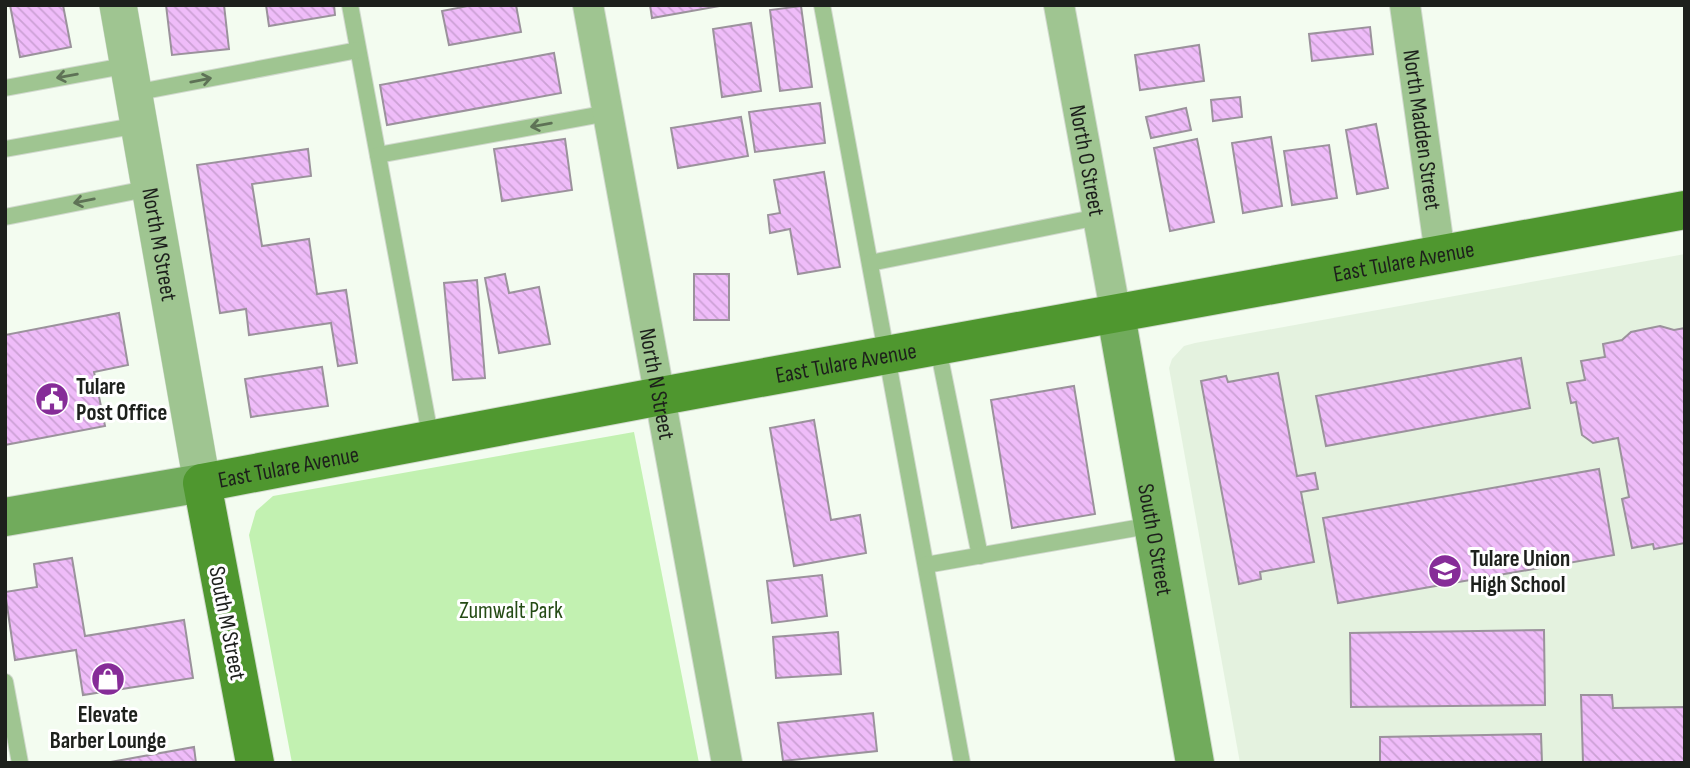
<svg xmlns="http://www.w3.org/2000/svg" width="1690" height="768" font-family="'Sofia Sans Condensed',sans-serif">
	<defs>
		<pattern id="building-back-hatch" width="6" height="6" patternUnits="userSpaceOnUse" patternTransform="scale(1.75)"><rect width="6" height="6" fill="#efbcf9"/><path d="M-1 5l2 2M0 0l6 6M5-1l2 2" fill="none" stroke="#cca1d5"/></pattern>
	</defs>
	<rect width="100%" height="100%" fill="#f3fcf0"/>
	<polygon fill="#e4f2df" points="1685,254 1685,763 1240,763 1169,368 1172,359 1184,346 1195,343"/>
	<polygon fill="#c2f1b1" points="634,432 699,763 292,763 249,535 256,511 273,496"/>
	<g fill="url(#building-back-hatch)" stroke="#9b929c" stroke-width="2">
		<polygon points="10,5 63,5 71,47 20,57"/>
		<polygon points="166,5 224,5 229,49 172,55"/>
		<polygon points="266,5 334,5 335,15 269,26"/>
		<polygon points="473,5 516,5 521,32 449,45 442,11"/>
		<polygon points="650,5 720,5 720,6 652,18"/>
		<polygon points="801,6 812,87 780,91 770,10"/>
		<polygon points="751,23 761,91 722,97 713,29"/>
		<polygon points="1370,27 1373,54 1312,61 1309,34"/>
		<polygon points="1199,45 1204,81 1140,90 1135,55"/>
		<polygon points="554,53 561,93 387,125 380,85"/>
		<polygon points="1240,97 1242,117 1213,121 1211,100"/>
		<polygon points="820,103 825,143 755,152 749,112"/>
		<polygon points="1186,108 1191,130 1151,138 1146,117"/>
		<polygon points="741,117 748,156 678,168 671,128"/>
		<polygon points="1376,124 1388,188 1357,194 1346,130"/>
		<polygon points="1271,137 1282,206 1243,213 1232,143"/>
		<polygon points="565,139 572,190 502,201 494,149"/>
		<polygon points="1197,139 1214,222 1170,231 1154,148"/>
		<polygon points="1329,145 1337,198 1292,205 1284,151"/>
		<polygon points="308,149 311,176 252,184 262,246 309,239 317,294 346,290 357,363 338,366 331,323 249,335 246,309 220,313 197,165"/>
		<polygon points="824,172 840,267 798,274 790,229 770,233 768,215 780,213 774,180"/>
		<polygon points="505,274 509,293 539,287 550,344 499,353 485,278"/>
		<rect x="694" y="274" width="35" height="46"/>
		<polygon points="477,280 485,378 453,380 444,283"/>
		<polygon points="119,313 128,365 94,372 105,426 5,445 5,335"/>
		<polygon points="1660,326 1674,330 1685,328 1685,543 1654,549 1653,544 1632,548 1622,499 1629,497 1618,438 1593,443 1582,435 1576,402 1571,403 1567,383 1585,380 1581,361 1605,357 1603,344 1622,340 1631,332"/>
		<polygon points="1521,358 1530,408 1326,446 1316,396"/>
		<polygon points="322,367 328,406 251,417 245,379"/>
		<polygon points="1278,373 1297,476 1315,473 1318,489 1301,492 1314,562 1260,572 1261,579 1239,584 1201,381 1226,376 1228,382"/>
		<polygon points="1074,386 1095,514 1012,528 991,400"/>
		<polygon points="814,420 831,520 860,515 866,553 794,566 770,428"/>
		<polygon points="1599,469 1614,555 1338,603 1323,518"/>
		<polygon points="72,558 85,636 184,620 193,678 83,695 76,650 15,660 5,592 37,587 34,564"/>
		<polygon points="822,575 827,616 772,623 767,581"/>
		<polygon points="1544,630 1545,705 1351,707 1350,633"/>
		<polygon points="838,632 841,674 776,678 773,637"/>
		<polygon points="1581,695 1612,695 1613,708 1685,707 1685,763 1583,763"/>
		<polygon points="873,713 877,751 783,761 778,723"/>
		<polygon points="1541,734 1542,763 1380,763 1380,737"/>
		<polygon points="194,747 196,763 105,763"/>
	</g>
	<g fill="none" stroke-linecap="round" stroke-linejoin="round">
		<g stroke="#d1d9ce" stroke-width="18">
			<g id="service">
				<polyline points="350,5 431,440"/>
				<polyline points="822,5 962,763"/>
				<polyline points="5,88 129,65"/>
				<polyline points="134,93 358,50"/>
				<polyline points="5,149 139,125"/>
				<polyline points="378,155 608,113"/>
				<polyline points="5,217 151,188"/>
				<polyline points="870,263 1098,217"/>
				<polyline points="938,348 980,556"/>
				<polyline points="926,565 1153,525"/>
				<polyline points="5,682 20,763"/>
			</g>
		</g>
		<g stroke="#d1d9ce" stroke-width="32">
			<g id="minor">
				<path id="s1" d="M588 5 727 763"/>
				<path id="s2" d="M1059 5 1116 315"/>
				<path id="s3" d="M1405 5 1440 254"/>
			</g>
		</g>
		<g stroke="#d1d9ce" stroke-width="38">
			<g id="tertiary">
				<path id="s4" d="M118 5 202 483"/>
			</g>
		</g>
		<g stroke="#d1d9ce" stroke-width="40">
			<g id="secondary">
				<path id="s5" d="M1116 315 1195 763"/>
				<polyline points="5,517 202,483"/>
			</g>
		</g>
		<g stroke="#d1d9ce" stroke-width="40">
			<g id="primary">
				<path id="s6" d="M255 763 202 483 661 396 1685 210"/>
			</g>
		</g>
		<use href="#service" stroke="#9fc591" stroke-width="16"/>
		<use href="#minor" stroke="#9fc591" stroke-width="30"/>
		<use href="#tertiary" stroke="#9fc591" stroke-width="37"/>
		<use href="#secondary" stroke="#71ab5c" stroke-width="38"/>
		<use href="#primary" stroke="#4f972f" stroke-width="38"/>
	</g>
	<defs><path id="oneway-shaft" d="M-6 0H5M1.5-3L5.5 0L1.5 3" fill="none" stroke-width="1.6" stroke-linecap="round" stroke-linejoin="round" transform="scale(1.75)"/></defs>
	<g stroke="#5e7256">
		<use href="#oneway-shaft" transform="translate(67 76) rotate(170)"/>
		<use href="#oneway-shaft" transform="translate(201 80) rotate(-11)"/>
		<use href="#oneway-shaft" transform="translate(541 125) rotate(170)"/>
		<use href="#oneway-shaft" transform="translate(84 201) rotate(169)"/>
	</g>
	<defs>
		<g id="civic-disc" transform="scale(1.75)"><circle r="9.5" fill="#862c98" stroke="#fff"/><path d="M-.6-6.5H3V-4.5H.6V-3L4-1V1h2V6H-6V1h2V-1L-.6-3ZM-1.2 2.5V6h2.4V2.5Z" fill="#fff"/></g>
		<g id="school-disc" transform="scale(1.75)"><circle r="9.5" fill="#862c98" stroke="#fff"/><path d="M0-5L7-2L0 1L-7-2ZM-4 1L0 2.5L4 1V4Q0 6-4 4Z" fill="#fff"/></g>
		<g id="shop-disc" transform="scale(1.75)"><circle r="9.5" fill="#862c98" stroke="#fff"/><path d="M-5-2.5h2.3a2.7 3.5 0 0 1 5.4 0H5L5.5 6h-11ZM-1.5-2.5h3a1.5 2.3 0 0 0-3 0Z" fill="#fff"/></g>
	</defs>
	<g fill-rule="evenodd">
		<use href="#civic-disc" x="52" y="399"/>
		<use href="#school-disc" x="1445" y="571"/>
		<use href="#shop-disc" x="108" y="679"/>
	</g>
	<g text-anchor="middle" stroke-width="6" stroke-linejoin="round" paint-order="stroke">
		<g font-size="23" fill="#1d201c" stroke="#fff">
			<text dy="8" stroke="none"><textPath href="#s3" startOffset="126">North Madden Street</textPath></text>
			<text dy="8" stroke="none"><textPath href="#s2" startOffset="158">North O Street</textPath></text>
			<text dy="8" stroke="none"><textPath href="#s4" startOffset="243">North M Street</textPath></text>
			<text dy="8" stroke="none"><textPath href="#s6" startOffset="1507">East Tulare Avenue</textPath></text>
			<text dy="8" stroke="none"><textPath href="#s6" startOffset="940">East Tulare Avenue</textPath></text>
			<text dy="8" stroke="none"><textPath href="#s1" startOffset="385">North N Street</textPath></text>
			<text dy="8" stroke="none"><textPath href="#s6" startOffset="373">East Tulare Avenue</textPath></text>
			<text dy="8" stroke="none"><textPath href="#s5" startOffset="228">South O Street</textPath></text>
			<text transform="translate(228 623) rotate(79)" y="8">South M Street</text>
		</g>
		<g font-size="23" font-weight="bold" fill="#1d201c" stroke="#fff" text-anchor="start">
			<text x="76" y="394">Tulare<tspan x="76" dy="26">Post Office</tspan></text>
			<text x="1470" y="566">Tulare Union<tspan x="1470" dy="26">High School</tspan></text>
			<text x="108" y="722" text-anchor="middle">Elevate<tspan x="108" dy="26">Barber Lounge</tspan></text>
		</g>
		<g font-size="23" fill="#254b15" stroke="#fff">
			<text x="511" y="618">Zumwalt Park</text>
		</g>
	</g>
	<rect width="1690" height="768" fill="none" stroke="#1d201c" stroke-width="14"/>
</svg>
